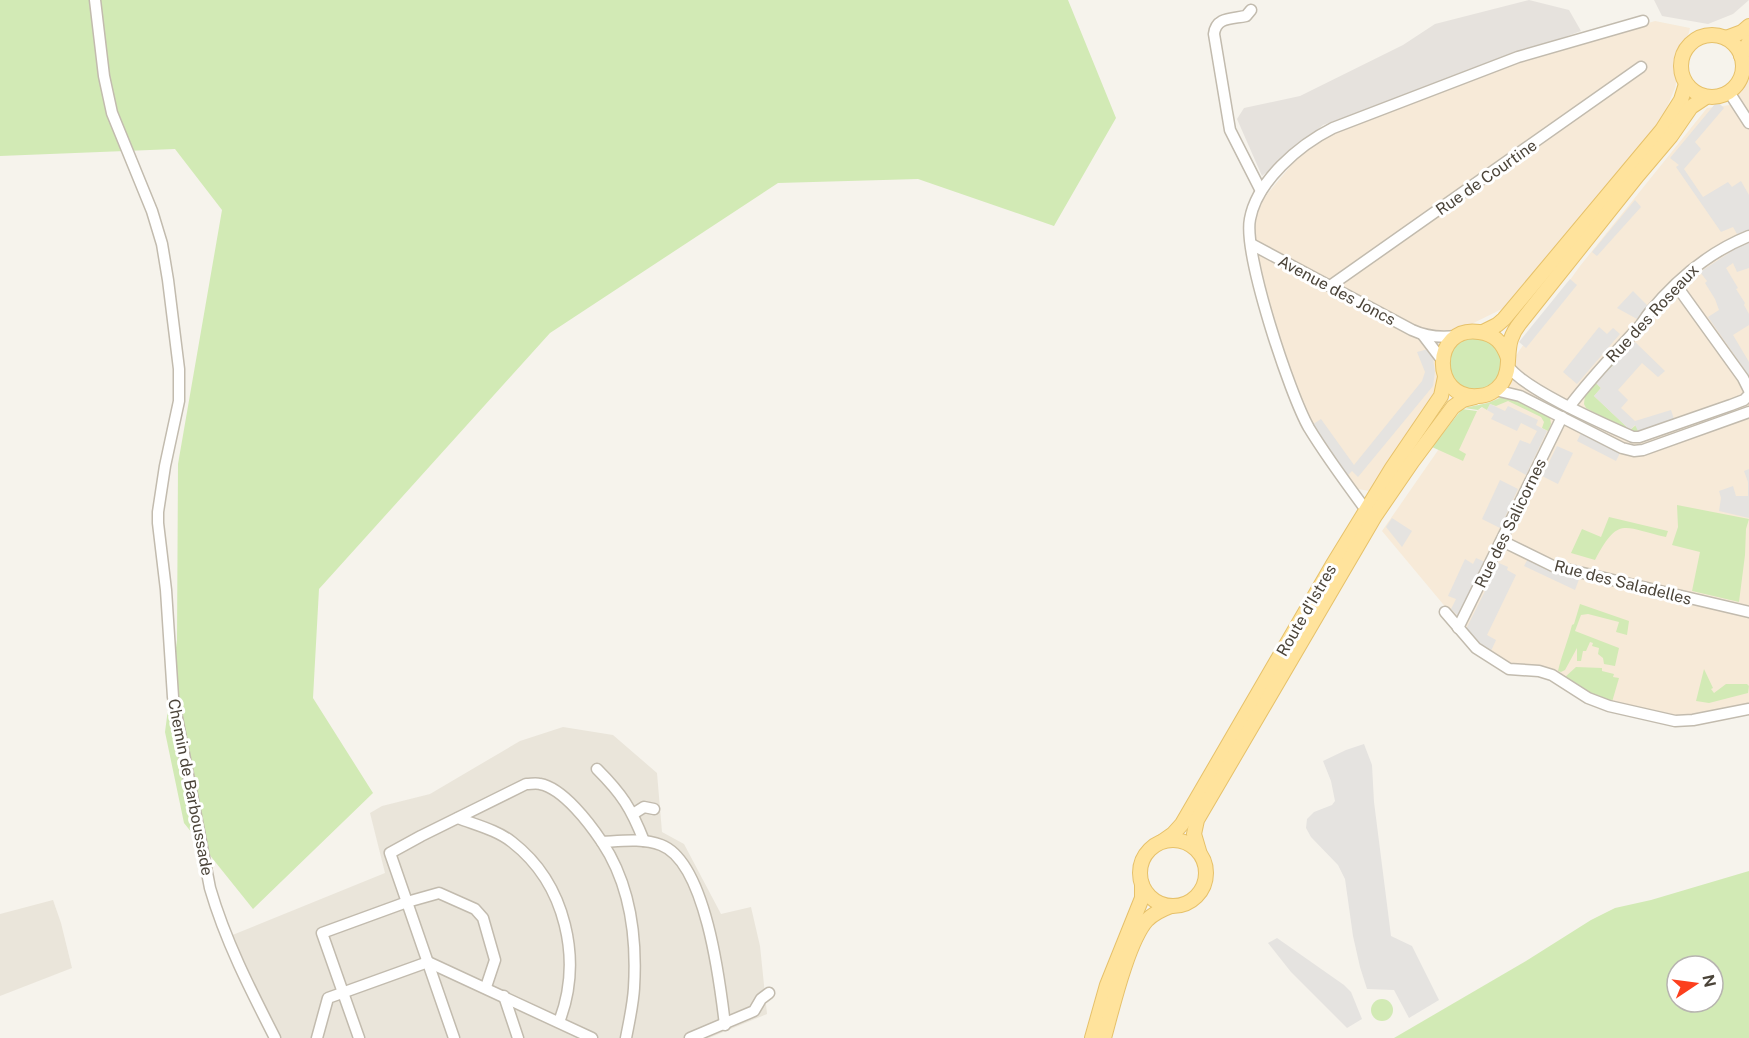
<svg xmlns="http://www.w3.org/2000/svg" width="1749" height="1038" font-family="'Public Sans',sans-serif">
	<rect width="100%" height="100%" fill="#f6f3ec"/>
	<g fill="#eae5da">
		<polygon points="563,727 613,735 657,773 662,832 684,844 721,914 751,907 760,946 767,1014 709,1038 275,1038 230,936 385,873 370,813 382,806 430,794 520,741"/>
		<polygon points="53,900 61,923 72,968 0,996 0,914"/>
	</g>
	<g fill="#f7ead8">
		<polygon points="1655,21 1690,28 1675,88 1665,112 1653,131 1502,309 1443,338 1436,394 1369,491 1353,488 1310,425 1266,303 1254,245 1254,220 1264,198 1298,157 1320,140 1348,126 1520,61"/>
		<polygon points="1749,75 1749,705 1693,715 1674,716 1605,701 1565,679 1560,674 1548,669 1517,668 1478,646 1382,531 1459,420 1482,408 1519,351 1580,266 1707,108 1730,105"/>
	</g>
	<g fill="#e6e2dd">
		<polygon points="1529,0 1569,10 1581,31 1323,125 1262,176 1237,119 1244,108 1300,96 1403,45 1435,24"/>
		<polygon points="1654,0 1749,0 1733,14 1708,24 1662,16"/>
	</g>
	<g fill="#d2eab5" fill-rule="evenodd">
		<polygon points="0,0 1068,0 1116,118 1054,226 918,179 778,183 550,333 319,589 313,698 373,793 253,909 184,823 165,732 177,640 178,464 222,210 175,149 0,156"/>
		<path d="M1478 336 1495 344 1503 358 1499 379 1481 392 1460 387C1441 360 1446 344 1478 336Z"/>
		<polygon points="1621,350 1626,352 1596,383 1601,388 1594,396 1630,430 1636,425 1639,432 1629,432 1586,408 1584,404 1585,395"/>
		<polygon points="1515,397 1550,417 1551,424 1548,431 1542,428 1544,422 1541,417 1508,401 1496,406 1490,404 1487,410 1482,407 1478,410 1464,408 1488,403 1500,398"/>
		<polygon points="1462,409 1477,411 1459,450 1466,454 1463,461 1432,447"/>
		<polygon points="1677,505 1749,519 1746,529 1745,555 1739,602 1692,591 1700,552 1672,545 1678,527"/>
		<path d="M1609 517 1668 531 1666 537C1623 528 1619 515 1595 560L1571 553 1582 529 1601 537Z"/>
		<path d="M1580 604 1629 621 1627 635 1616 632 1619 622 1588 614 1581 615 1575 631 1619 648 1615 666 1604 664 1603 658 1598 654 1599 648 1592 646 1593 643 1590 642 1586 651H1583L1581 661H1577V648L1565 670 1561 672 1558 671C1562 654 1568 641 1572 625L1574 624Z"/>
		<polygon points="1576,667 1602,668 1602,671 1614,674 1613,677 1619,678 1612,702 1590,694 1564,678"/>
		<polygon points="1704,669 1713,688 1711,689 1714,693 1726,684 1747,684 1749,686 1748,693 1709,703 1696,701"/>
		<path d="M1749 871V1038H1394L1526 961 1591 920 1615 908 1651 900ZM1677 966H1713V1002H1677Z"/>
		<circle cx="1382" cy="1010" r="11"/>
	</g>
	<g fill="#e5e3e0">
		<polygon points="1715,104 1720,104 1724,108 1695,142 1701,149 1684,169 1703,197 1728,182 1732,187 1741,181 1749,195 1749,230 1737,234 1733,227 1721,232 1676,167 1679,165 1670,158"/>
		<polygon points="1635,200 1641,207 1597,256 1592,252"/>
		<polygon points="1749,243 1749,268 1737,272 1733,263 1726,268 1738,288 1736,289 1745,303 1744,305 1749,314 1749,325 1733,335 1749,362 1749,376 1708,317 1719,310 1715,299 1705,283 1707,281 1700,272 1738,247"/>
		<polygon points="1570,279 1577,285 1526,348 1519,342"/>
		<polygon points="1633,291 1648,306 1637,319 1617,308"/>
		<polygon points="1599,327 1607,334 1613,328 1620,334 1577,384 1563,372"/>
		<polygon points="1635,342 1665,371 1658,377 1642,363 1618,390 1628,400 1621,408 1635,421 1671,410 1674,419 1638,431 1635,425 1630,430 1594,396 1601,388 1596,383"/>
		<polygon points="1428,349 1433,359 1435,372 1433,386 1358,477 1352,471 1346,477 1312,425 1321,419 1354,465 1422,381 1425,372 1417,352"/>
		<polygon points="1490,404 1505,411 1508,406 1538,420 1536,425 1547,431 1526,475 1508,465 1520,440 1530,444 1537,431 1521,423 1517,431 1491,419 1494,414 1487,410"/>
		<polygon points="1581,433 1620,453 1616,461 1577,441"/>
		<polygon points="1557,446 1573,453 1558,484 1542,476"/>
		<polygon points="1749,469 1749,518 1719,511 1721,498 1719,491 1733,486 1736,496 1748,496 1748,482 1744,471"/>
		<polygon points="1500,480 1518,489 1500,528 1482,519"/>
		<polygon points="1392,518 1412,531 1402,547 1386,527"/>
		<polygon points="1530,555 1581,574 1575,590 1524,566"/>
		<polygon points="1476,558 1485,562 1459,617 1451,609 1456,599 1448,596 1465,559 1473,564"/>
		<polygon points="1499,563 1508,567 1507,570 1516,575 1487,635 1496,640 1491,651 1484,647 1466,629"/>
		<polygon points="1364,744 1372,765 1374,802 1391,936 1412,946 1439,1000 1409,1018 1394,990 1367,989 1360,967 1353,936 1345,879 1338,865 1311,837 1306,828 1307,819 1314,812 1332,805 1335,801 1331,781 1323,761 1346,750"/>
		<polygon points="1277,938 1344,985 1351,992 1362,1019 1347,1028 1291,972 1268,943"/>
	</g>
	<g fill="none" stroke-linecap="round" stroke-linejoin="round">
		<g stroke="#c2bbae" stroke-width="13">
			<g id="minor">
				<path d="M95 0 104 76 112 113 152 211 162 244 168 280 179 369V401L165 466 158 512V523L166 590 173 697 210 888C225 940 250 989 275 1038"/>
				<path d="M1251 10 1246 16C1231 19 1216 17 1214 34L1230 130 1261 191"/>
				<polyline points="1729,92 1749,123"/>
				<path d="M1251 244 1412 330C1427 337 1440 338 1456 336"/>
				<polyline points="1676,285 1743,378 1749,390"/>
				<polyline points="1330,286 1641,67"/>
				<polyline points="1423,335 1442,360"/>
				<path d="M1508 366C1525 390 1604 424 1633 437H1639L1731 405 1744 400 1749 395"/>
				<polyline points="1495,390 1520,396 1622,448 1634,451 1643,450 1749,412"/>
				<path d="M1569 407C1590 379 1614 354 1638 328 1642 324 1645 318 1649 313 1676 280 1709 252 1749 236"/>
				<path d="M1366 510C1346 483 1326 456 1309 428 1290 395 1243 254 1250 219 1257 181 1299 145 1333 128L1518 57 1643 21"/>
				<polyline points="1502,541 1553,566 1749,612"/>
				<polyline points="1445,612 1476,648 1509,669 1539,671 1552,675 1588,698 1609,706 1675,721 1693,720 1749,709"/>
				<polyline points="1458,628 1562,417"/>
				<path d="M597 769C622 794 631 808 644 841"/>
				<polyline points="633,814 644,807 654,809"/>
				<path d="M458 818C476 825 497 830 512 842 566 884 583 960 559 1022"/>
				<path d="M602 842C630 884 637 938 634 988 633 1005 629 1022 626 1038"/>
				<polyline points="428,962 592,1038"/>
				<polyline points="504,996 518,1038"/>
				<polyline points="317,1038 328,998 428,962"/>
				<polyline points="359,1038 322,933 407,902 439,893 475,909 483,918 495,960 486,987"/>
				<path d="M454 1038 390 853 421 836 526 784C531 784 536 783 540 784 563 788 590 824 602 842 621 841 643 838 661 845 706 862 720 983 725 1025"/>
				<polyline points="690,1038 754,1011 761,999 769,993"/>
			</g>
		</g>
		<g stroke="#e6c16a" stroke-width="16">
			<g id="major">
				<circle cx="1712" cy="66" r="31"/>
				<polyline points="1726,38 1742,32 1749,26"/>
				<polyline points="1741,56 1749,42"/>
				<polyline points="1483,332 1497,325 1504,319 1662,130 1681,100 1686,84"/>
				<path d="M1508 358C1503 343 1495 334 1479 332 1431 325 1431 400 1478 396 1487 396 1496 391 1502 383 1511 370 1506 354 1511 339 1513 333 1516 328 1520 323L1638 175 1671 136 1691 107 1706 97"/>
				<circle cx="1173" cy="873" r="33"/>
				<polyline points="1163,841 1173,834 1182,824 1332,566 1392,468 1441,396 1445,377"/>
				<polyline points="1199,851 1194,834 1197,820 1375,516 1412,462 1453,407 1463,400 1475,397"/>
				<polyline points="1092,1038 1107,985 1142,898 1142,885"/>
				<path d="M1104 1038C1112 1009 1128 941 1147 920 1154 913 1163 909 1171 906"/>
			</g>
		</g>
		<use href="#minor" stroke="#fff" stroke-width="10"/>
		<use href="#major" stroke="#ffe39c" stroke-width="14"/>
	</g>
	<g text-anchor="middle" stroke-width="6" stroke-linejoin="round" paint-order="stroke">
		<g font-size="16" fill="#4b4439" stroke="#fff">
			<text transform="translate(1486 177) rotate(-35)" y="6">Rue de Courtine</text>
			<text transform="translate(1337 290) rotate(28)" y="6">Avenue des Joncs</text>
			<text transform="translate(1652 313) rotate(-47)" y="6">Rue des Roseaux</text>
			<text transform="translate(1510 523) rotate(-64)" y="6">Rue des Salicornes</text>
			<text transform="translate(1623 582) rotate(14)" y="6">Rue des Saladelles</text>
			<text transform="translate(1306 610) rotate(-60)" y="6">Route d'Istres</text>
			<text transform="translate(191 787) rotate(79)" y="6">Chemin de Barboussade</text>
		</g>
	</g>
	<g transform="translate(1695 984) rotate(77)"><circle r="28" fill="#ffffff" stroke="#b7b4b0" stroke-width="1.5"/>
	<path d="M0-4.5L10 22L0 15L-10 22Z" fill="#fc3f1d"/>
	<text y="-9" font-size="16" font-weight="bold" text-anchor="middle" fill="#4b4439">N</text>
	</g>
</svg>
